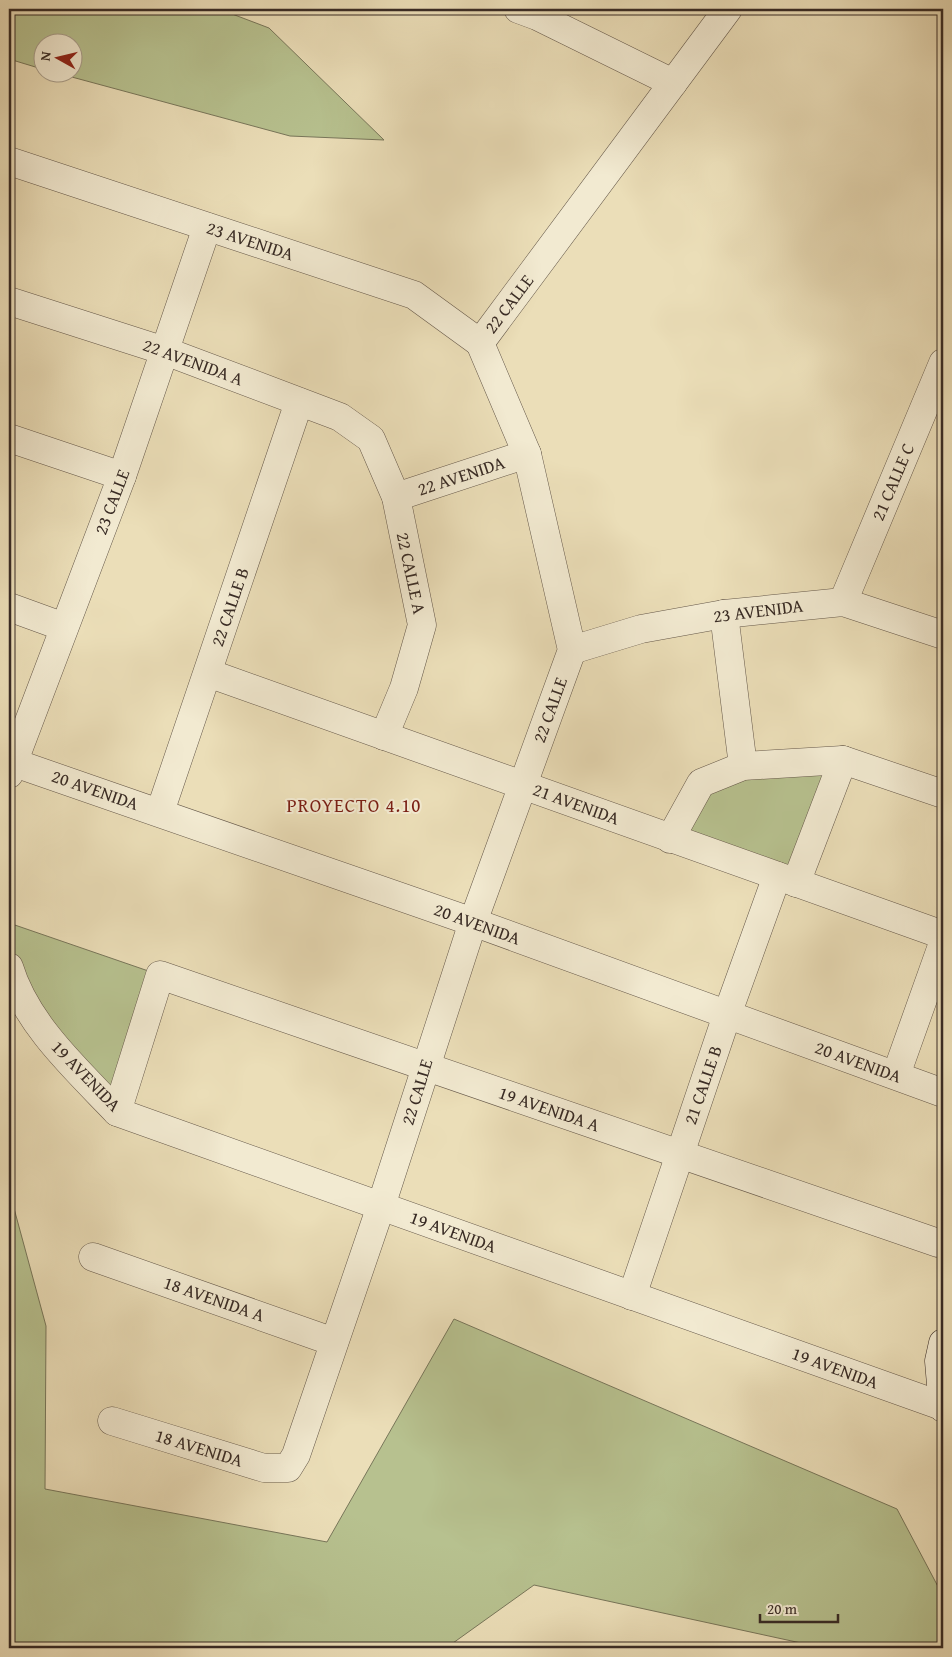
<svg xmlns="http://www.w3.org/2000/svg" width="952" height="1657" font-family="'Gentium Book Plus',serif">
	<rect width="100%" height="100%" fill="#ebdeb8"/>
	<filter id="stains"><feTurbulence type="fractalNoise" baseFrequency=".004" numOctaves="4"/><feColorMatrix values="0 0 0 0 .2 0 0 0 0 .09 0 0 0 0 .02 0 0 0 .5 -.17"/></filter>
	<radialGradient id="worn" r=".72"><stop offset=".6" stop-color="#630" stop-opacity="0"/><stop offset="1" stop-color="#630" stop-opacity=".3"/></radialGradient>
	<g fill="#b7c18f" stroke="#78765a">
		<polygon points="9,9 219,9 269,28 384,140 290,136 57,73 72,72 72,42 42,42 42,69 9,59"/>
		<polygon points="843,760 796,883 670,839 702,783"/>
		<polygon points="9,923 160,975 117,1112 9,967"/>
		<polygon points="9,1190 46,1326 45,1489 327,1542 454,1319 897,1509 943,1596 943,1648 824,1648 534,1585 446,1648 9,1648"/>
	</g>
	<g fill="none" stroke-linecap="round" stroke-linejoin="round">
		<g stroke="#65584a" stroke-width="29">
			<g id="street">
				<polyline points="518,9 537,16 673,83"/>
				<polyline points="9,161 414,295 480,343"/>
				<polyline points="9,301 165,351 340,417 371,439 396,497 422,625 404,688 384,736"/>
				<polyline points="480,343 728,9"/>
				<polyline points="9,438 122,476"/>
				<polyline points="396,497 527,454"/>
				<polyline points="843,602 943,363"/>
				<polyline points="9,607 64,627"/>
				<polyline points="724,614 743,766"/>
				<polyline points="572,650 641,629 724,614 843,602 943,635"/>
				<polyline points="208,673 943,935"/>
				<polyline points="9,761 473,922 943,1093"/>
				<polyline points="9,774 122,476 207,227"/>
				<polyline points="160,812 299,402"/>
				<polyline points="670,839 701,783 743,766 843,760 943,794"/>
				<polyline points="796,883 843,760"/>
				<path d="M9 967C26 1024 77 1070 117 1112L942 1406"/>
				<polyline points="896,1075 943,943"/>
				<polyline points="117,1112 160,975 938,1243"/>
				<polyline points="93,1257 334,1342"/>
				<polyline points="632,1296 727,1015 777,876"/>
				<polyline points="112,1421 264,1468 288,1468 296,1455 381,1206 473,922 572,650 527,454 480,343"/>
			</g>
		</g>
		<g stroke="#382b25" stroke-width="29">
			<polyline id="secondary" points="943,1343 939,1361 943,1408"/>
		</g>
		<use href="#street" stroke="#f2ead1" stroke-width="28"/>
		<use href="#secondary" stroke="#f2ead1" stroke-width="28"/>
	</g>
	<g text-anchor="middle" stroke-width="4" stroke-linejoin="round" paint-order="stroke">
		<g font-size="18" fill="#382b25" stroke="#f2ead1">
			<text transform="translate(250 241) rotate(18)" y="6">23 AVENIDA</text>
			<text transform="translate(509 304) rotate(-53)" y="6">22 CALLE</text>
			<text transform="translate(193 362) rotate(20)" y="6">22 AVENIDA A</text>
			<text transform="translate(461 476) rotate(-18)" y="6">22 AVENIDA</text>
			<text transform="translate(893 482) rotate(-67)" y="6">21 CALLE C</text>
			<text transform="translate(112 502) rotate(-69)" y="6">23 CALLE</text>
			<text transform="translate(411 573) rotate(78)" y="6">22 CALLE A</text>
			<text transform="translate(230 607) rotate(-71)" y="6">22 CALLE B</text>
			<text transform="translate(758 611) rotate(-7)" y="6">23 AVENIDA</text>
			<text transform="translate(550 710) rotate(-70)" y="6">22 CALLE</text>
			<text transform="translate(95 790) rotate(19)" y="6">20 AVENIDA</text>
			<text transform="translate(576 804) rotate(20)" y="6">21 AVENIDA</text>
			<text transform="translate(477 924) rotate(20)" y="6">20 AVENIDA</text>
			<text transform="translate(858 1062) rotate(20)" y="6">20 AVENIDA</text>
			<text transform="translate(86 1076) rotate(46)" y="6">19 AVENIDA</text>
			<text transform="translate(703 1085) rotate(-71)" y="6">21 CALLE B</text>
			<text transform="translate(417 1092) rotate(-73)" y="6">22 CALLE</text>
			<text transform="translate(549 1109) rotate(19)" y="6">19 AVENIDA A</text>
			<text transform="translate(453 1232) rotate(20)" y="6">19 AVENIDA</text>
			<text transform="translate(214 1299) rotate(19)" y="6">18 AVENIDA A</text>
			<text transform="translate(835 1368) rotate(20)" y="6">19 AVENIDA</text>
			<text transform="translate(199 1448) rotate(17)" y="6">18 AVENIDA</text>
		</g>
		<g font-size="19" letter-spacing="1" fill="#7a1f14" stroke="#f2ead1">
			<text x="354" y="812">PROYECTO 4.10</text>
		</g>
	</g>
	<rect width="952" height="1657" fill="none" stroke="#ebdeb8" stroke-width="30"/>
	<rect x="10" y="10" width="932" height="1637" fill="none" stroke="#382b25" stroke-width="2.5"/>
	<rect x="15" y="15" width="922" height="1627" fill="none" stroke="#382b25"/>
	<g transform="translate(58 58) rotate(278)"><circle r="24" fill="#f2ead1" stroke="#a89e8c"/>
	<path d="M0-4L9 19L0 12L-9 19Z" fill="#8f2418"/>
	<text y="-8" font-size="14" font-weight="bold" text-anchor="middle" fill="#382b25">N</text>
	</g>
	<path d="M760 1614v8h78v-8" fill="none" stroke="#382b25" stroke-width="2.5"/>
	<text x="767" y="1614" font-size="15" fill="#382b25" stroke="#f2ead1" stroke-width="4" paint-order="stroke">20 m</text>
	<rect width="100%" height="100%" filter="url(#stains)"/>
	<rect width="100%" height="100%" fill="url(#worn)"/>
</svg>
